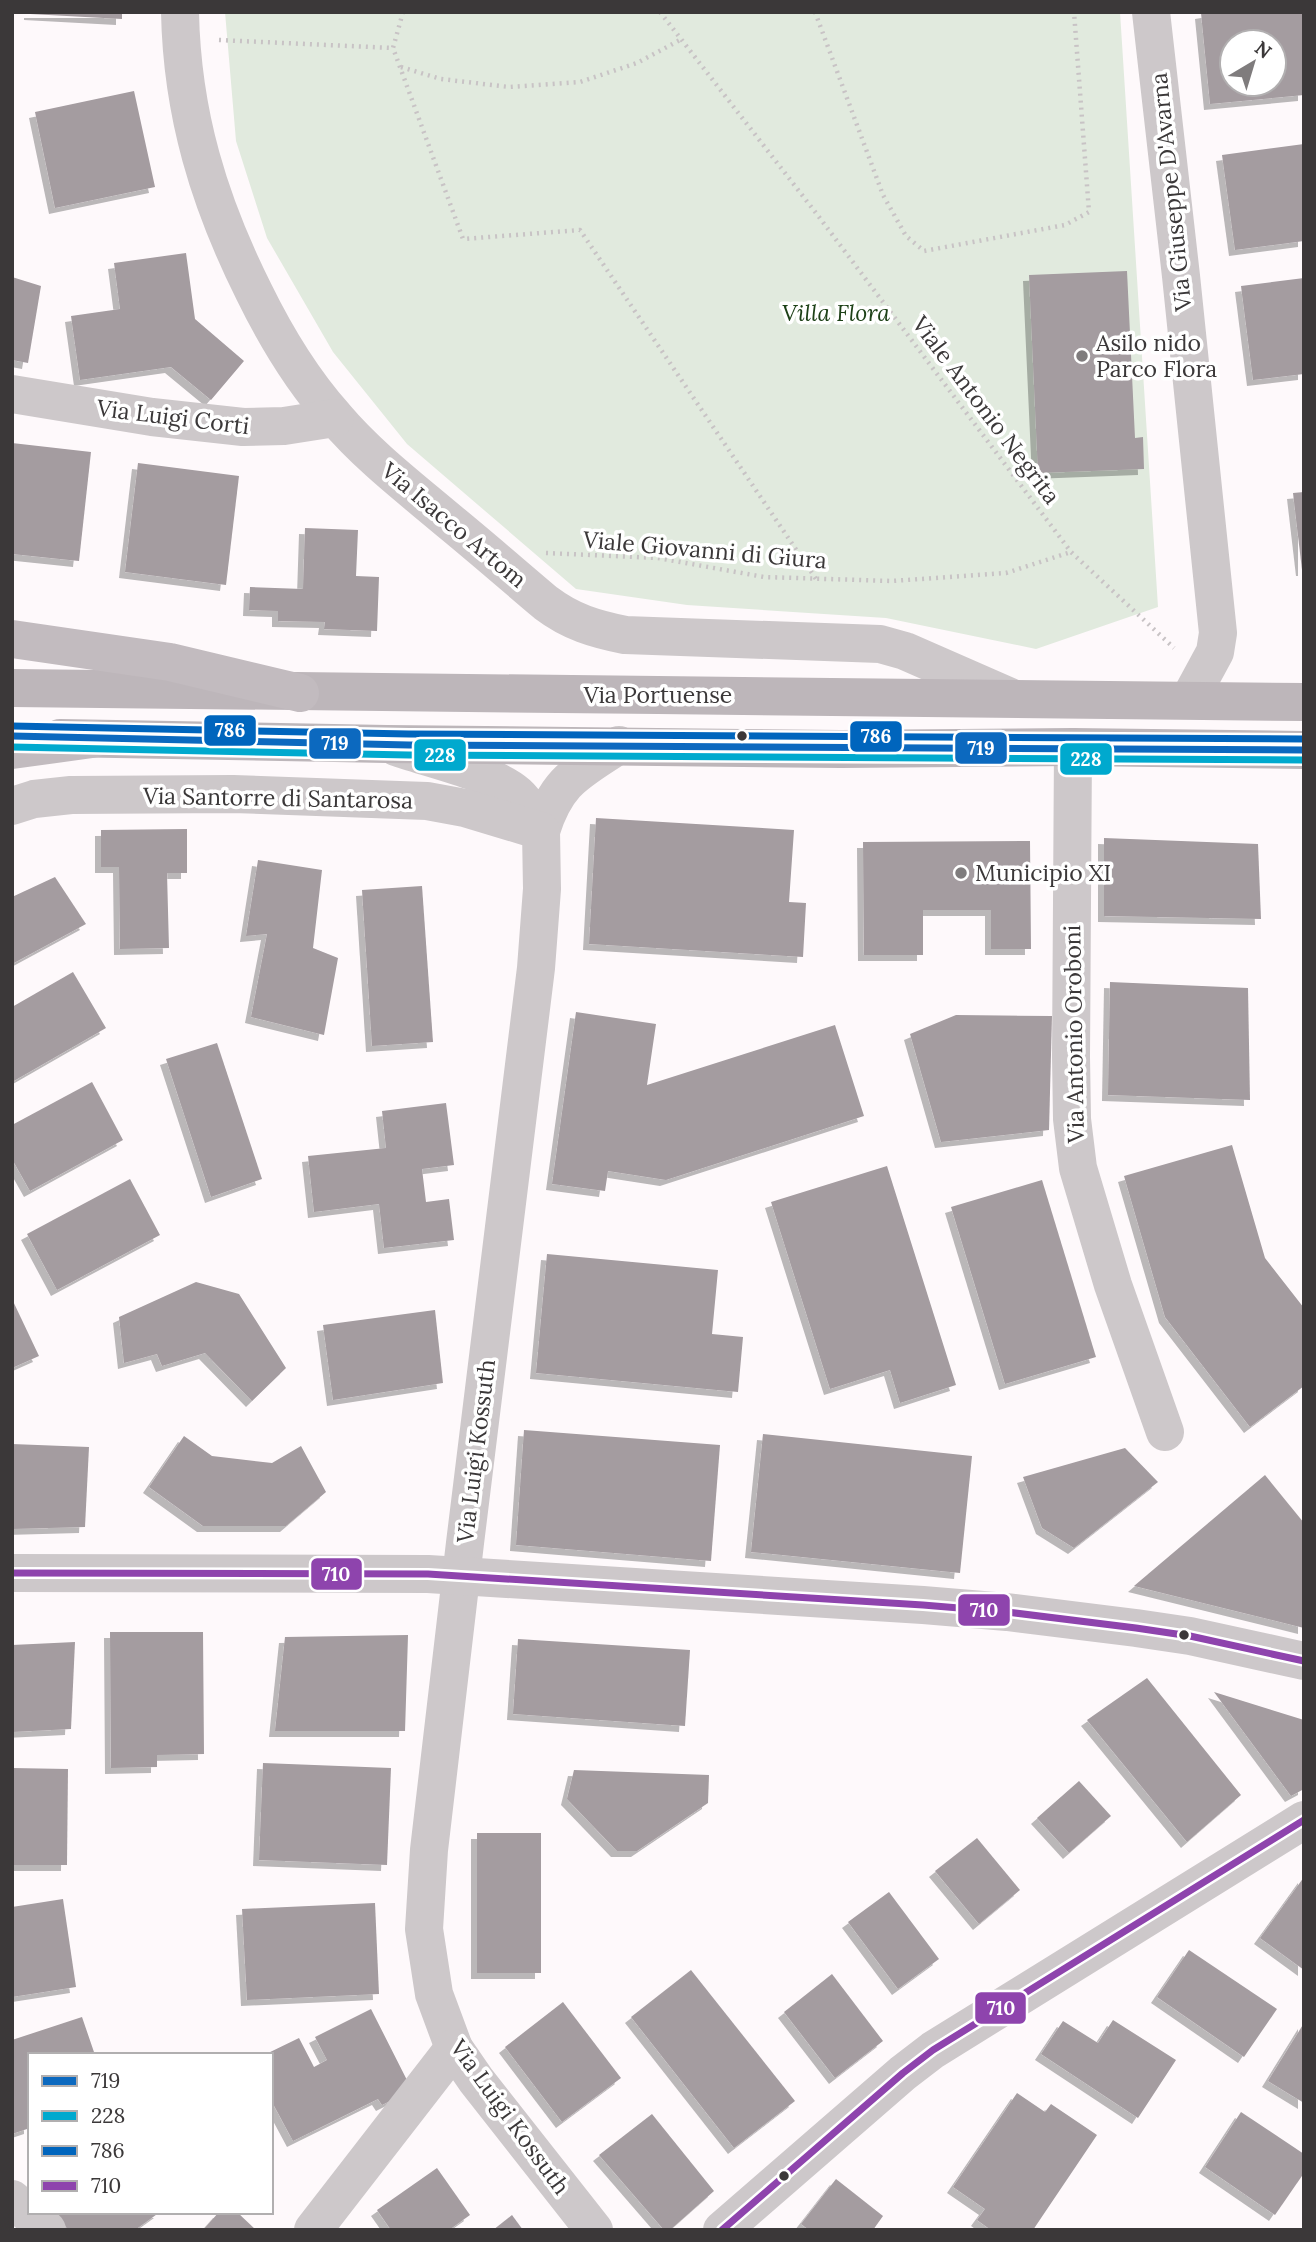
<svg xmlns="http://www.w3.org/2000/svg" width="1316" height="2242" font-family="Lora,serif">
	<defs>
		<filter id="shadow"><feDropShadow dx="-6" dy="6" stdDeviation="0" flood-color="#0004"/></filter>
	</defs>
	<rect width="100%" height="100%" fill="#fef9fb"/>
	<polygon fill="#e1eade" points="225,12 1120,12 1158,607 1036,649 886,618 687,605 576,589 407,444 333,352 267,238 236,141"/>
	<g fill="#a49ca0" fill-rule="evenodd" filter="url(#shadow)">
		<polygon points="30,12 122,12 122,19 30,14"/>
		<path d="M1207 12H1304V95L1210 104 1201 13ZM1232 42H1274V84H1232Z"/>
		<polygon points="134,91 155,187 55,208 35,112"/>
		<polygon points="1304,144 1304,241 1235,250 1222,155"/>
		<polygon points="186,253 195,319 244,361 211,400 171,367 80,380 71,316 120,309 114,263"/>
		<polygon points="1127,271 1135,438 1143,437 1144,469 1038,473 1029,275"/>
		<polygon points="12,277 41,286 28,363 12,360"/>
		<polygon points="1304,278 1304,374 1253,380 1241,286"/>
		<polygon points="12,443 91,452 79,561 12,554"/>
		<polygon points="138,463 239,476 226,585 125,572"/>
		<polygon points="1304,492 1304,570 1302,570 1293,493"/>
		<polygon points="305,528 358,530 356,576 379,577 377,631 324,629 325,622 278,621 278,611 249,610 250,587 303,589"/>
		<polygon points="596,818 794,830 789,902 806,903 803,957 589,944"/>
		<polygon points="187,829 187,873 167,873 169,948 120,949 119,867 101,867 101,830"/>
		<polygon points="1104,838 1258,844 1261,919 1104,916"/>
		<polygon points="1030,841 1031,949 991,949 991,910 923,910 923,955 864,955 863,842"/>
		<polygon points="258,860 322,870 313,948 338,958 324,1035 251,1017 267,934 246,936"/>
		<polygon points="55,877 86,924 12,964 12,897"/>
		<polygon points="422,886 433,1042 372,1046 362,890"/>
		<polygon points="73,972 106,1028 12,1082 12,1007"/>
		<polygon points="1110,982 1248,988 1250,1100 1108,1095"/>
		<polygon points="576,1012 656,1024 647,1085 835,1025 864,1116 666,1180 608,1171 605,1191 552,1184"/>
		<polygon points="956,1015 1052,1016 1049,1130 941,1142 910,1034"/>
		<polygon points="217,1043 262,1179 211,1197 166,1059"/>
		<polygon points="92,1082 123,1140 30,1191 12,1159 12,1125"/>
		<polygon points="446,1103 454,1165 422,1169 426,1202 449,1199 454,1240 384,1248 379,1204 314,1212 308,1156 386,1148 382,1111"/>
		<polygon points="1232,1145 1265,1258 1304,1308 1304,1386 1250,1427 1165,1317 1124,1176"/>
		<polygon points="887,1166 956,1385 900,1403 890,1370 830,1389 771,1202"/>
		<polygon points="130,1179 160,1235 57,1290 27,1234"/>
		<polygon points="1042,1180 1096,1357 1005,1384 951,1207"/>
		<polygon points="547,1254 718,1270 712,1334 743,1337 738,1392 536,1373"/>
		<polygon points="196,1282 239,1294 286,1368 252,1401 205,1353 162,1366 157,1354 124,1363 119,1317"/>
		<polygon points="12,1299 39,1356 12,1368"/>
		<polygon points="435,1310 443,1383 333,1400 323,1325"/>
		<polygon points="524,1430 720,1445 711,1561 516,1545"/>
		<polygon points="763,1434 972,1456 960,1573 751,1552"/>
		<polygon points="184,1436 212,1456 272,1463 301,1446 326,1492 286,1526 203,1526 149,1487"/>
		<polygon points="12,1444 89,1447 85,1527 12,1529"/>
		<polygon points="1125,1448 1158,1482 1074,1548 1042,1528 1023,1477"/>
		<polygon points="1265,1475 1304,1523 1304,1628 1134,1586"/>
		<polygon points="110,1632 203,1632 204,1754 157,1755 157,1767 111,1768"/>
		<polygon points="408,1635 405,1731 275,1731 285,1637"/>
		<polygon points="518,1639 690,1650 685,1726 513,1714"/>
		<polygon points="75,1642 71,1729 12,1732 12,1645"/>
		<polygon points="1147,1678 1241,1795 1187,1842 1087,1720"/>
		<polygon points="1214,1692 1304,1720 1304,1789 1291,1796"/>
		<polygon points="263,1763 391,1768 387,1865 259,1860"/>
		<polygon points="12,1768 68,1769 67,1865 12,1865"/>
		<polygon points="574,1770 709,1775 708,1803 637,1851 617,1851 567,1799"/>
		<polygon points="1079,1781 1111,1816 1069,1853 1037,1818"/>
		<rect x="477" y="1833" width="64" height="140"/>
		<polygon points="977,1838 1020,1890 979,1924 935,1871"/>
		<polygon points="1304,1877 1304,1970 1260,1938"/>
		<polygon points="889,1892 939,1959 898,1989 848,1922"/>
		<polygon points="63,1899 76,1987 12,1997 12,1907"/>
		<polygon points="375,1903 379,1994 247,2000 242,1909"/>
		<polygon points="1189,1950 1277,2009 1244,2057 1157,1997"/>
		<polygon points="691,1970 795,2101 734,2148 631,2017"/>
		<polygon points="832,1974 883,2041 835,2078 784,2012"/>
		<polygon points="563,2002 621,2078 562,2122 505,2047"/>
		<polygon points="371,2009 412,2090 382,2105 378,2099 293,2141 271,2100 271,2055 264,2055 299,2038 314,2067 327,2060 315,2037"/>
		<polygon points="82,2017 95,2055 30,2055 30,2128 12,2134 12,2040"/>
		<polygon points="1113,2020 1176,2060 1138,2118 1041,2054 1063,2021 1098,2043"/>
		<polygon points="1304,2023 1304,2103 1268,2081"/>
		<polygon points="1017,2093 1045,2112 1051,2104 1097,2135 1033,2230 991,2230 977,2220 985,2209 953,2187"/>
		<polygon points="1241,2112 1304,2154 1304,2173 1275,2215 1205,2167"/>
		<polygon points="652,2114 714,2191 670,2230 664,2230 599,2155"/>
		<polygon points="437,2168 470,2215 449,2230 391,2230 377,2210"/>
		<polygon points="836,2179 883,2216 873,2230 809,2230 801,2224"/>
		<polygon points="56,2212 160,2212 135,2230 68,2230"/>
		<polygon points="219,2212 237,2212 256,2230 203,2230"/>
		<polygon points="512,2215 523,2230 493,2230"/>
	</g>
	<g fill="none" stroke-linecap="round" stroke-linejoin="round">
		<g stroke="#c8c3c5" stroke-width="4.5" stroke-dasharray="2 5" stroke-linecap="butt">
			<polyline points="403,12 393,48 463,239 580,230 816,579"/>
			<polyline points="660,12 816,213 1071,552 1174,648"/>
			<polyline points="815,12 883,195 906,236 924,251 1065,225 1089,212 1074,12"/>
			<polyline points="219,40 393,48"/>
			<polyline points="401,67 441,79 509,87 580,82 637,63 680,40"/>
			<polyline points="546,553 658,558 764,577 892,581 1006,573 1071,552"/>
		</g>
		<g stroke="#cdc8ca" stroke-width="38">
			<path d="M180 12C182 114 209 202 254 292 276 337 302 380 335 417 368 456 410 488 449 521 482 548 514 576 546 603 571 622 595 629 625 635L880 644 905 651 1010 697"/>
			<polyline points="1151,12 1181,276 1218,633 1215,652 1189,700"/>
			<polyline points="12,394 152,417 243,427 284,426 335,418"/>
			<path d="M396 747C427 758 494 773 517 794 528 804 535 818 541 831 557 780 577 773 619 745"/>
			<polyline points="1073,747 1071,1057 1072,1119 1078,1168 1113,1285 1165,1432"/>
			<polyline points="12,806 34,799 71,795 233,794 427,801 465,808 541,831 542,889 536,968 465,1543 429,1850 424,1929 434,1994 454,2048 476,2080 594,2230"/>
			<polyline points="12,1573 428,1574 923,1605 1007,1612 1136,1628 1190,1636 1304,1661"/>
			<polyline points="12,2199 47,2230"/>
			<polyline points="313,2230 454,2048"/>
			<polyline points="722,2230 903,2073 933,2050 1304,1820"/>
		</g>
		<g stroke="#bdb6ba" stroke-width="38">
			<path d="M12 688C443 695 873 695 1304 702"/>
			<polyline points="60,738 387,744 841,749 1073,747 1304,750"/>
		</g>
		<g stroke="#c2bbbf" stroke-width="38">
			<polyline points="12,639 170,662 300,693"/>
			<polyline points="12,750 92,739"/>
		</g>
		<g stroke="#fff" stroke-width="12">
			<polyline id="bus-1" points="12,736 409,745 1304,750"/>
		</g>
		<g stroke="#fff" stroke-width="12">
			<polyline id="bus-2" points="12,747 409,755 1304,760"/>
		</g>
		<g stroke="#fff" stroke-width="12">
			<polyline id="bus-3" points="12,726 409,734 1304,739"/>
		</g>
		<g stroke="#fff" stroke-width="12">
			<g id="bus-4">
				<polyline points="12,1573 428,1574 923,1605 1007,1612 1136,1628 1190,1636 1304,1661"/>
				<polyline points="722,2230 903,2073 933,2050 1304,1820"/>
			</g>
		</g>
		<use href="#bus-1" stroke="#0c69bf" stroke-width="7"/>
		<use href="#bus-2" stroke="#00a9ce" stroke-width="7"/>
		<use href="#bus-3" stroke="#0065bd" stroke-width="7"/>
		<use href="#bus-4" stroke="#8e44ad" stroke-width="7"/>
	</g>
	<g fill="#7f7c7d" stroke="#fff" stroke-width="2.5">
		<circle cx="1082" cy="356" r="7"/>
		<circle cx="961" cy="873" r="7"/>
	</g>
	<g fill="#3b3839" stroke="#fff" stroke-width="2.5">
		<circle cx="742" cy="736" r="6"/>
		<circle cx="1184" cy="1635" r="6"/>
		<circle cx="784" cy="2176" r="6"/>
	</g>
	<g text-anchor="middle" stroke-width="7" stroke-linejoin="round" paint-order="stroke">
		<g font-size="23" fill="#3b3839" stroke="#fff">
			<text transform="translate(1171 192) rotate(-96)" y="8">Via Giuseppe D'Avarna</text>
			<text transform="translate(986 410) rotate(53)" y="8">Viale Antonio Negrita</text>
			<text transform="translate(173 417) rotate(7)" y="8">Via Luigi Corti</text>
			<text transform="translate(454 525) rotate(40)" y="8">Via Isacco Artom</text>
			<text transform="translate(705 550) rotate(5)" y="8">Viale Giovanni di Giura</text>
			<text x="658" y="703">Via Portuense</text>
			<text transform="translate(278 798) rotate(1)" y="8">Via Santorre di Santarosa</text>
			<text transform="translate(1074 1034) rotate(-91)" y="8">Via Antonio Oroboni</text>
			<text transform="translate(476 1451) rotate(-83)" y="8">Via Luigi Kossuth</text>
			<text transform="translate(510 2117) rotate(54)" y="8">Via Luigi Kossuth</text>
		</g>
		<g font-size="23" font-style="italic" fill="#1d4117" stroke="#fff">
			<text x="836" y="321">Villa Flora</text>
		</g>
		<g font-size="23" fill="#3b3839" stroke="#fff" text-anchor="start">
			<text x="1096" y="351">Asilo nido<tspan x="1096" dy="26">Parco Flora</tspan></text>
			<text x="975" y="881">Municipio XI</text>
		</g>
	</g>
	<g stroke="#fff" stroke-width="2.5">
		<rect x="203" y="714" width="54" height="33" rx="7" fill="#0065bd"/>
		<rect x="849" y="720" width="54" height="33" rx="7" fill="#0065bd"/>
		<rect x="308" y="727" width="54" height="33" rx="7" fill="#0c69bf"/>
		<rect x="954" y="731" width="54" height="34" rx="7" fill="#0c69bf"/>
		<rect x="413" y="738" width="54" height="34" rx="7" fill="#00a9ce"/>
		<rect x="1059" y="742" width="54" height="34" rx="7" fill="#00a9ce"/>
		<rect x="310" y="1557" width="53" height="34" rx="7" fill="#8e44ad"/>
		<rect x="957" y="1593" width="54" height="34" rx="7" fill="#8e44ad"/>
		<rect x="974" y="1991" width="53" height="34" rx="7" fill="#8e44ad"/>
	</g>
	<g font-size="19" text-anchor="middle" font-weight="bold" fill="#fff">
		<text x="230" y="737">786</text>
		<text x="876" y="743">786</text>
		<text x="335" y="750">719</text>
		<text x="981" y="755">719</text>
		<text x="440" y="762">228</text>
		<text x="1086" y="766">228</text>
		<text x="336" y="1581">710</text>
		<text x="984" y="1617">710</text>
		<text x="1001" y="2015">710</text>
	</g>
	<rect width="1316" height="2242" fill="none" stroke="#3b3839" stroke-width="28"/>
	<rect x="28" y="2053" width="245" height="161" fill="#ffffff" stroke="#b1afb0" stroke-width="2"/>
	<rect x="42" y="2076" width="35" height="10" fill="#0c69bf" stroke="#b1afb0" stroke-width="2"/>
	<text x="91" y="2088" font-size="21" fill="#3b3839">719</text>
	<rect x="42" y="2111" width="35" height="10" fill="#00a9ce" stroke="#b1afb0" stroke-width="2"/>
	<text x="91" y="2123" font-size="21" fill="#3b3839">228</text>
	<rect x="42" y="2146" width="35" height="10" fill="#0065bd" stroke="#b1afb0" stroke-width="2"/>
	<text x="91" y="2158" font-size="21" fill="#3b3839">786</text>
	<rect x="42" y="2181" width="35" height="10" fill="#8e44ad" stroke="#b1afb0" stroke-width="2"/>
	<text x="91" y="2193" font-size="21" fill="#3b3839">710</text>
	<g transform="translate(1253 63) rotate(38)"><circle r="33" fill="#ffffff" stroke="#b1afb0" stroke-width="2"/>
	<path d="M0-5L12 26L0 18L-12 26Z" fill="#7f7c7d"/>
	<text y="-10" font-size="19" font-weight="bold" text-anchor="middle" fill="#3b3839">N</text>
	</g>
</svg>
